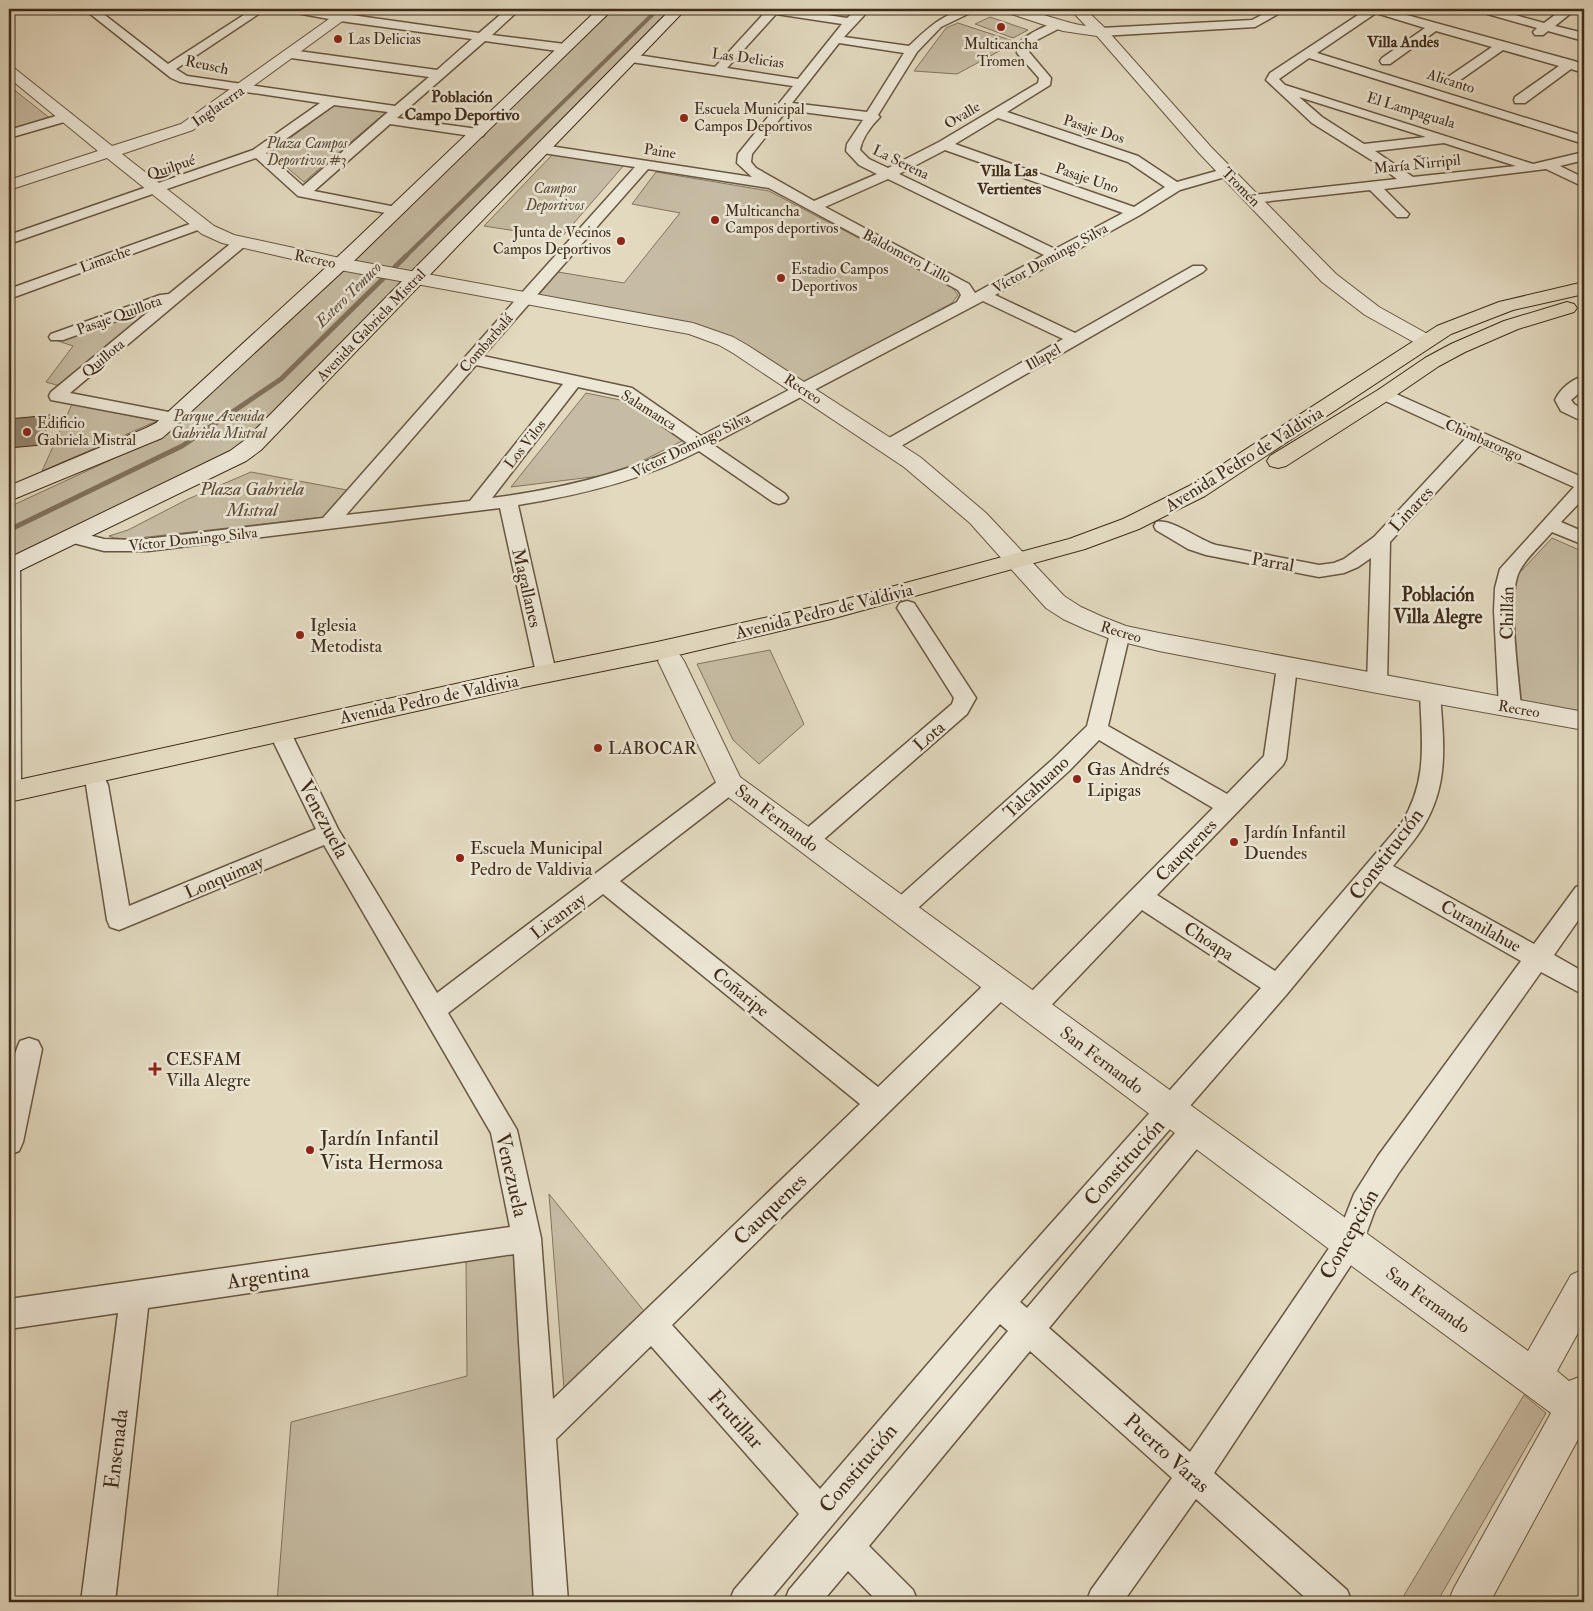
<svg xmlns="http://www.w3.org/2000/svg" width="1593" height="1611" font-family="'IM FELL Double Pica',serif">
	<rect width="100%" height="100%" fill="#e2d9bf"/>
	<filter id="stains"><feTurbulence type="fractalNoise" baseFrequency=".004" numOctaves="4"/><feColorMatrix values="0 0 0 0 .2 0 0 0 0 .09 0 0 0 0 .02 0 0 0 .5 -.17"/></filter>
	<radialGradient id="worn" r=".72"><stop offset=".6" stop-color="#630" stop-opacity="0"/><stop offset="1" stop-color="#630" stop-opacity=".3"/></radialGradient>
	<g fill="#c6bca3" stroke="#82745e">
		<polygon points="614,9 670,9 241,445 228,455 9,560 9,507 160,437"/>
		<polygon points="782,9 860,9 849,20"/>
		<polygon points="990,17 1028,30 1013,38 975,24"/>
		<polygon points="958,23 1016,42 957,74 914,71 946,28"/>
		<polygon points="13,89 51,119 9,132 9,90"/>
		<polygon points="335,105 386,112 304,182 270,153"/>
		<polygon points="553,154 625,164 561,238 484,226"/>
		<polygon points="656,172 769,191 952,287 958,295 952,303 806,383 734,338 537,297 558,272 624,283 680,213 632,204"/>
		<polygon points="162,304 60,386 46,382 73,346 58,341"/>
		<polygon points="586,393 620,400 686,439 616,474 511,487"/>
		<polygon points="72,404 157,421 42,471"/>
		<polygon points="251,472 347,490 324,517 130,539 114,538 109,536 128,530 188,499"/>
		<polygon points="1552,538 1584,552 1584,682 1581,685 1579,712 1512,698 1509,584"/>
		<polygon points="770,650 804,724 759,764 733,740 697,664"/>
		<polygon points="549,1194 648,1316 564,1389"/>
		<polygon points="515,1252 536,1602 277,1602 291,1422 467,1376 466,1260"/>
		<polygon points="1524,1395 1546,1413 1437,1602 1400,1602"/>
	</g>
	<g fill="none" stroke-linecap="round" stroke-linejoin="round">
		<polyline stroke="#7f705b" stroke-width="4" points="405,257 658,9"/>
		<polyline stroke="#7f705b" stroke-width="5" points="9,530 182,446 281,379 406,256"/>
	</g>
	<polygon fill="#93866f" stroke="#3e2c19" points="51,415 41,445 9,448 9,419"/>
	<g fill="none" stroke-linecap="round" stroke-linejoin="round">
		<g stroke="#675742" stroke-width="3">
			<g id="minor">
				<path d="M84 9H97L168 64 253 9H266L176 69 187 76 395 106 429 77 291 58 285 54 291 50 437 70 472 39 340 21 291 12 285 9H309L479 33 507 9H520L492 35 565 44 571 48 565 52 485 41 397 118 478 129 483 130 485 133 483 136 478 137 390 124 314 191 401 208 403 211 401 214 396 215 298 196 256 158 9 244V235L253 150 320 103 180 82 171 78ZM334 105 388 112 303 186 266 153Z"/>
				<path d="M768 9H787L847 18 858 9H870L844 37 909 46C929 27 947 9 976 9L974 11 941 27 917 52 878 115 880 117C872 125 862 138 860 150L869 159 888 168 939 142 1038 83 1039 78 1017 53C1017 51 1017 47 1018 45 1022 36 1053 20 1062 23L1064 25 1062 27 1033 42 1029 46V52L1051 78 1050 85 1007 112 1138 156 1177 182 1227 168 1234 172 1232 175 1180 190 1140 215 995 295 1075 333 1193 266H1203L1206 269 1203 272 894 450 888 451 882 450 879 446 882 442 1063 339 983 301 712 444 785 494 788 498 785 502 779 504 773 502 699 451C643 480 580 495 518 505L556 673 553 678 546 680 539 678 536 673 500 508 148 551H104L66 541 64 537 66 533 73 531 104 539 137 540 323 518 519 296 635 167 543 153 536 149 538 146 543 145 752 177 737 163 738 154 793 86 631 62 625 58 631 54 715 67ZM776 14 842 24 798 79 727 68ZM839 43 904 53 867 112 792 103ZM787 110 863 120 847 144 846 151 859 165 877 174 814 201 756 168 751 162 752 154ZM998 118 1128 162 1165 187 1134 207 955 144ZM945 150 1123 213 1055 249 899 174ZM648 169 769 188 958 290 961 295 957 302 701 436 632 388 483 356ZM888 179 1044 255 975 293 969 284 825 207ZM476 365 563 384 470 501 346 515ZM578 387 620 396 687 443C627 474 559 489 492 498Z"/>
				<polygon points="1273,9 1287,9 1255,27 1101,36 1095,32 1101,28 1252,20"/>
				<path d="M1367 9H1385L1574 61 1584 65V73L1571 69 1525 103H1515L1514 100 1515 97 1559 66 1503 50 1456 83H1448L1446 80 1448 77 1492 47 1436 31 1390 64H1382L1380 61 1382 58 1425 28 1376 13 1317 53 1584 136V144L1309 58 1279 79 1285 85 1533 164 1584 152V160L1560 166 1584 178V187L1546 169 1384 189 1409 214 1407 217H1397L1370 190 1253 203 1248 202 1246 199 1248 196 1253 195 1397 179 1376 163 1312 123 1266 80 1270 73ZM1299 97 1426 137 1364 144 1322 117ZM1444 143 1516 166 1413 177 1375 151Z"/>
				<polygon points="1475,9 1493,9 1544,23 1563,9 1576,9 1555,26 1584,33 1584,41 1548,31 1543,35 1535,35 1533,32 1537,28 1477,11"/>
				<polygon points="66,113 71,114 73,117 71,120 9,138 9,130"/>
				<polygon points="201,220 206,221 208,224 206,227 9,299 9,289"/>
				<polygon points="240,239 245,240 247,243 245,246 70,393 179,414 182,418 179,422 173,423 51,400 49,396 51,392 153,308 63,340 51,340 49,337 51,334 160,295 169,294 235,240"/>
				<path d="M1584 376V389L1571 400 1574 404 1584 410V422L1561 411 1555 400C1560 389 1572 379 1584 376Z"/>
				<path d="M1385 389 1584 478V498L1561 522 1584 532V545L1552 532C1542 544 1527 557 1520 570 1506 594 1519 677 1521 707L1517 712 1510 715 1503 712 1499 707 1494 611 1495 588 1500 569 1574 487 1480 445 1390 542 1387 684 1384 689 1377 691 1370 689 1367 684 1371 558 1358 567 1344 573 1319 577 1206 555 1188 549 1156 530 1154 526 1156 522C1171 518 1199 540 1216 545L1319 565 1334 563 1344 559 1374 537 1466 438 1379 398 1377 394 1379 390Z"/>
				<polygon points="9,560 17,562 20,566 21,792 18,798 10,800"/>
				<polygon points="907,601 914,603 976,698 967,714 815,847 807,850 799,847 796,841 799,835 952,704 954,698 897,608 900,603"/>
				<path d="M1120 626 1127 628 1130 633 1108 726 1227 794 1264 756 1277 667 1280 662 1287 660 1294 662 1297 667 1286 759 1283 765 1157 895 1275 971 1401 824C1428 781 1422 742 1420 694L1423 689 1430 687 1437 689 1440 694C1444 747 1450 790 1417 836 1410 846 1401 856 1393 866L1534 944 1576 887 1584 885V912L1554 955 1584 972V995L1541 972 1398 1174 1375 1210 1359 1253 1214 1473 1347 1590 1352 1602H1310L1196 1499 1123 1602H1086L1091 1590 1172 1478 1030 1351 869 1546 913 1590 918 1602H878L848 1571 822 1602H784L789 1590 1008 1331 1000 1324 768 1602H729L734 1590 799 1514 651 1346 556 1439 568 1602H534L514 1254 148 1308 115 1602H81L118 1313 9 1329V1299L510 1227 491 1133 324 845 119 930 110 927 107 920 86 785 89 779 97 777 105 779 108 785 129 906 316 829 274 743 277 737 285 735 293 737 338 829 437 993 722 778 730 776 738 778 741 784 738 790 620 881 878 1087 992 977 1001 974 1010 977 1013 985 1010 993 672 1325 820 1489 989 1293 1261 988 1142 910 1041 1016 1032 1019 1023 1016 1019 1008 1023 1000 1213 808 1099 740 1069 771 908 917 900 920 892 917 888 910 892 903 1053 759 1087 726 1110 633 1113 628ZM1380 881 1521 961 1378 1156 1354 1194 1338 1235 1190 1452 1049 1328 1206 1138 1209 1129 1206 1120 1196 1117 1186 1120 1027 1308 1020 1302 1287 994ZM603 894 860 1104 553 1399 541 1238 517 1130 448 1013Z"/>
				<path d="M29 1038 38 1041 42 1049 23 1142 19 1151 9 1155C7 1120 5 1073 20 1041Z"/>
			</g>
		</g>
		<g stroke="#675742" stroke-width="2">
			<g id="tertiary">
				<polygon points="343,9 359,9 193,130 122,154 214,226 234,235 340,258 693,323 733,337 747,345 920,457 986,513 1064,596 1081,607 1103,617 1126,626 1159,633 1584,712 1584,730 1377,693 1159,651 1111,639 1085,629 1063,619 1046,608 970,523 904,467 733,353 719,345 689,334 340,270 222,243 202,234 107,158 9,190 9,180 98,151 9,78 9,67 14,68 112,146 181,124"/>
				<path d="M1003 9C1032 7 1058 22 1086 26L1070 9H1085L1106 29 1211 147 1336 274 1379 307 1433 337 1436 341 1433 345 1426 347 1419 345 1365 315 1322 282 1199 153 1097 36 1063 31 1005 12Z"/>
				<polygon points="671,652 680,655 684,661 740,777 1528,1351 1571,1275 1584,1269 1584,1322 1557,1371 1569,1381 1584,1375 1584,1433 1582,1432 1490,1602 1448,1602 1454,1588 1551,1413 1337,1255 720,791 658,661 662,655"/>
			</g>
		</g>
		<g stroke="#3e2c19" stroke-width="2">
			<g id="secondary">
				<polygon points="598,9 613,9 357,258 170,431 162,438 9,501 9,486 146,428 156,423 345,250"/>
				<polygon points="671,9 686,9 261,450 246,461 17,572 9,575 9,558 230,451 245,440"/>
			</g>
		</g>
		<g stroke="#3e2c19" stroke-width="2">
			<g id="primary">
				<polygon points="1584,282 1584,294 1513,310 1451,334 1205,496 1139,529 1085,549 831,619 657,660 524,687 9,802 9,782 524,669 657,642 831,603 1069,539 1123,519 1189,486 1437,326 1499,302"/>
				<polygon points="1567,302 1574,304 1577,308 1574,312 1518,329 1465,352 1439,366 1392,398 1286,466 1278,468 1270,466 1267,461 1270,456 1378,390 1425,358 1451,344 1504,321"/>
			</g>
		</g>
		<use href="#minor" fill="#ece6d5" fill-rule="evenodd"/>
		<use href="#tertiary" fill="#ece6d5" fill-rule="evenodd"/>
		<use href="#secondary" fill="#ece6d5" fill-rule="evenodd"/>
		<use href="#primary" fill="#e2d9bf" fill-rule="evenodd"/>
	</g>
	<g fill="#8f2418" stroke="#ece6d5" stroke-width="2">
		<circle cx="1001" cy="27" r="5"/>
		<circle cx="338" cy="39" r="5"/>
		<circle cx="684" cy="118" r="5"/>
		<circle cx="715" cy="220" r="5"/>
		<circle cx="621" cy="241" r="5"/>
		<circle cx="781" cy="278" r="5"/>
		<circle cx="27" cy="432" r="5"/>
		<circle cx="300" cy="635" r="5"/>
		<circle cx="598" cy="748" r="5"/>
		<circle cx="1077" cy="779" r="5"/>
		<circle cx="1234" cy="842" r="5"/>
		<circle cx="460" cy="858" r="5"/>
		<path d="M152.5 1061.5h5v5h5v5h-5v5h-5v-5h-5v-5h5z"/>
		<circle cx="310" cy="1150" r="5"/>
	</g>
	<g text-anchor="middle" stroke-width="5" stroke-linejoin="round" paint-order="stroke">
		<g font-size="15" fill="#3e2c19" stroke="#ece6d5" text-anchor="start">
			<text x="348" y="44">Las Delicias</text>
			<text x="1001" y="49" text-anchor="middle">Multicancha<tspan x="1001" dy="17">Tromen</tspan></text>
			<text x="694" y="114">Escuela Municipal<tspan x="694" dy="17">Campos Deportivos</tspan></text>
			<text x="725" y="216">Multicancha<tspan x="725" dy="17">Campos deportivos</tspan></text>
			<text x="611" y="237" text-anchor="end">Junta de Vecinos<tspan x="611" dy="17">Campos Deportivos</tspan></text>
			<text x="791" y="274">Estadio Campos<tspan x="791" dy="17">Deportivos</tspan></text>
			<text x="37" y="428">Edificio<tspan x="37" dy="17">Gabriela Mistral</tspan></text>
		</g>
		<g font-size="15" fill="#3e2c19" stroke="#ece6d5">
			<text transform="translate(748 58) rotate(8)" y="5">Las Delicias</text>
			<text transform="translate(207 65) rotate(12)" y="5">Reusch</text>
			<text transform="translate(1451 81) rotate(18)" y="5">Alicanto</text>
			<text transform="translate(218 106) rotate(-35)" y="5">Inglaterra</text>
			<text transform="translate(1411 110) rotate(17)" y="5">El Lampaguala</text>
			<text transform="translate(962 115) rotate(-31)" y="5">Ovalle</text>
			<text transform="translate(1094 129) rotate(18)" y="5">Pasaje Dos</text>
			<text transform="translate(660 151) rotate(9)" y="5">Paine</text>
			<text transform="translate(901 162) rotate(26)" y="5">La Serena</text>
			<text transform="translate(1417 164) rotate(-6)" y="5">María Ñirripil</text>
			<text transform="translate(171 167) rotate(-19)" y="5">Quilpué</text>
			<text transform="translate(1087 178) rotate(19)" y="5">Pasaje Uno</text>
			<text transform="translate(1241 187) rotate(46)" y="5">Tromén</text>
			<text transform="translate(907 256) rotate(28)" y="5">Baldomero Lillo</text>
			<text transform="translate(1050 258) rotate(-29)" y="5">Víctor Domingo Silva</text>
			<text transform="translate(105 259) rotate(-20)" y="5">Limache</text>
			<text transform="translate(315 259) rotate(12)" y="5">Recreo</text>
			<text transform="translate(119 315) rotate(-20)" y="5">Pasaje Quillota</text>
			<text transform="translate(371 325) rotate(-46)" y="5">Avenida Gabriela Mistral</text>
			<text transform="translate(486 343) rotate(-49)" y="5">Combarbalá</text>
			<text transform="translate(1043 357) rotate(-30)" y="5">Illapel</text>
			<text transform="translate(103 358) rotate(-40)" y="5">Quillota</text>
			<text transform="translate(803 389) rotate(33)" y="5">Recreo</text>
			<text transform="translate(649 410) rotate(32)" y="5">Salamanca</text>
			<text transform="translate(1484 440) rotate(24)" y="5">Chimbarongo</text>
			<text transform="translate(525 444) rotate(-52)" y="5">Los Vilos</text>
			<text transform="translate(691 445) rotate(-26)" y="5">Víctor Domingo Silva</text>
			<text transform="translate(193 539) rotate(-6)" y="5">Víctor Domingo Silva</text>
			<text transform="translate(1121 632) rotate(17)" y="5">Recreo</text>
			<text transform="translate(1519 709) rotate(10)" y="5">Recreo</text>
		</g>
		<g font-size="15" font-style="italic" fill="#594935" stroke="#ece6d5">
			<text x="307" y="148">Plaza Campos<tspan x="307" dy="17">Deportivos #3</tspan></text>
			<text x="555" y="193">Campos<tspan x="555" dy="17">Deportivos</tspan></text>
			<text x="219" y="421">Parque Avenida<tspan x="219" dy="17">Gabriela Mistral</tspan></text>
		</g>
		<g font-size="16" font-weight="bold" fill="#3e2c19" stroke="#ece6d5">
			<text x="1403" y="47">Villa Andes</text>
			<text x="462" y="102">Población<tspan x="462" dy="18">Campo Deportivo</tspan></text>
			<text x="1009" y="176">Villa Las<tspan x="1009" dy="18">Vertientes</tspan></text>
		</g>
		<g font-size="16" font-style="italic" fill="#594834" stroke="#ece6d5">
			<text transform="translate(348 294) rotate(-45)" y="6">Estero Temuco</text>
		</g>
		<g font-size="18" fill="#3e2c19" stroke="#ece6d5">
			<text transform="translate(1244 459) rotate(-32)" y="6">Avenida Pedro de Valdivia</text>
			<text transform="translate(1411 509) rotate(-47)" y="6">Linares</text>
			<text transform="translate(1273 562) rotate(10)" y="6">Parral</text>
			<text transform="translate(527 588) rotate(77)" y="6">Magallanes</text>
			<text transform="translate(824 611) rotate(-14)" y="6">Avenida Pedro de Valdivia</text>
			<text transform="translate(1507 613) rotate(-89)" y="6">Chillán</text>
			<text transform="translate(429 699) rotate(-12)" y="6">Avenida Pedro de Valdivia</text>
			<text transform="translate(929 736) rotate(-41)" y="6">Lota</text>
			<text transform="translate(1036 787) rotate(-43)" y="6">Talcahuano</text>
			<text transform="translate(777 818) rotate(37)" y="6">San Fernando</text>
			<text transform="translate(1186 850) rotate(-46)" y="6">Cauquenes</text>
			<text transform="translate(224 877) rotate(-23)" y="6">Lonquimay</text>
			<text transform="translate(558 916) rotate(-37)" y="6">Licanray</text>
			<text transform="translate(1481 926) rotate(29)" y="6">Curanilahue</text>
			<text transform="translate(1209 941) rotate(33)" y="6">Choapa</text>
			<text transform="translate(741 992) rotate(39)" y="6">Coñaripe</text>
			<text transform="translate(1102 1060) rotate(37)" y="6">San Fernando</text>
			<text transform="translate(1428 1300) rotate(36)" y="6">San Fernando</text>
		</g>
		<g font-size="18" font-style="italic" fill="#594935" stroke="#ece6d5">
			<text x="252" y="495">Plaza Gabriela<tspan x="252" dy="21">Mistral</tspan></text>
		</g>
		<g font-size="18" fill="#3e2c19" stroke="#ece6d5" text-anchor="start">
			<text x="310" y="631">Iglesia<tspan x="310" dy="21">Metodista</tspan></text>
			<text x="608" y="754">LABOCAR</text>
			<text x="1087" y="775">Gas Andrés<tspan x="1087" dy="21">Lipigas</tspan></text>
			<text x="1244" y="838">Jardín Infantil<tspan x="1244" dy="21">Duendes</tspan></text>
			<text x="470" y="854">Escuela Municipal<tspan x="470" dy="21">Pedro de Valdivia</tspan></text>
			<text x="166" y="1065">CESFAM<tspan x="166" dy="21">Villa Alegre</tspan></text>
		</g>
		<g font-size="19" font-weight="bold" fill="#3e2c19" stroke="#ece6d5">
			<text x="1438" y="601">Población<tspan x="1438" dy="22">Villa Alegre</tspan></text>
		</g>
		<g font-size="21" fill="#3e2c19" stroke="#ece6d5">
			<text transform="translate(324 819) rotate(62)" y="7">Venezuela</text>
			<text transform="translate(1386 854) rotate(-53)" y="7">Constitución</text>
			<text transform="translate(1124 1162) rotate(-48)" y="7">Constitución</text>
			<text transform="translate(512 1175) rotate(77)" y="7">Venezuela</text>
			<text transform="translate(770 1209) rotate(-44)" y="7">Cauquenes</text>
			<text transform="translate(1349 1234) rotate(-61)" y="7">Concepción</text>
			<text transform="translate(268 1276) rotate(-8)" y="7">Argentina</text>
			<text transform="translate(736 1419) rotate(48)" y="7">Frutillar</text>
			<text transform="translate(116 1449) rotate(-83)" y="7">Ensenada</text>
			<text transform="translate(1167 1453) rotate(42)" y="7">Puerto Varas</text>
			<text transform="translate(858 1468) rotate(-50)" y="7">Constitución</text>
		</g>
		<g font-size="21" fill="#3e2c19" stroke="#ece6d5" text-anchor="start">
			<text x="320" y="1145">Jardín Infantil<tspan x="320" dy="24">Vista Hermosa</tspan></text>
		</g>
	</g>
	<rect width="1593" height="1611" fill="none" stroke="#e2d9bf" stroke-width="30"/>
	<rect x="10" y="10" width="1573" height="1591" fill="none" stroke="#3e2c19" stroke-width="2.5"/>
	<rect x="15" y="15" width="1563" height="1581" fill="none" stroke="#3e2c19"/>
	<rect width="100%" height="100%" filter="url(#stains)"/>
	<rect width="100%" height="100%" fill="url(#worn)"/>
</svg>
